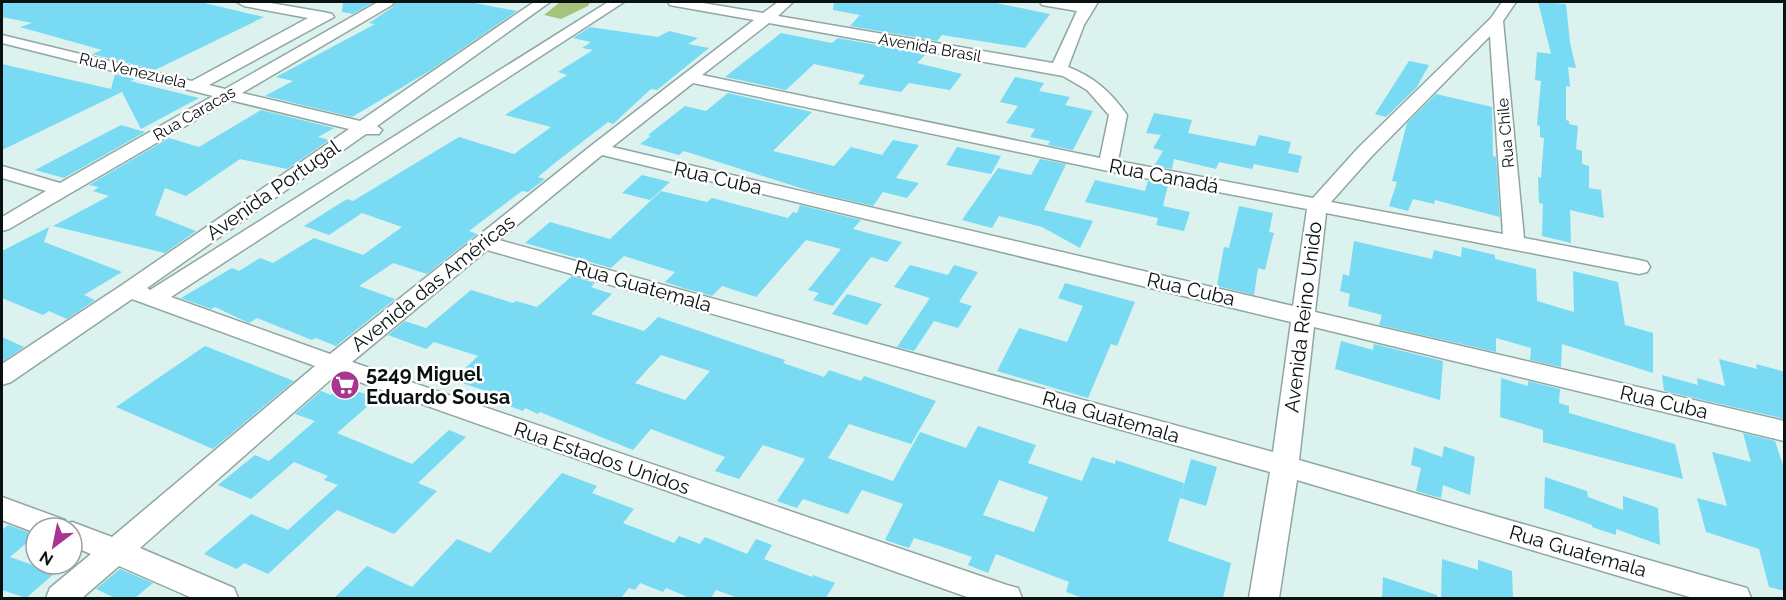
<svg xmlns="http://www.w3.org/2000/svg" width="1786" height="600" font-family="Raleway,sans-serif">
	<rect width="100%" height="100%" fill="#dbf2ef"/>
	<polygon fill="#a7c27b" points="560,2 590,2 588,6 561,19 544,15"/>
	<g fill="#78daf3" fill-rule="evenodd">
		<polygon points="2,2 200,2 264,17 155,70 92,54 102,50 20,27 32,23 2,17"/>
		<polygon points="343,2 374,2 353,14 342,12"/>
		<polygon points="396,2 469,2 517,11 431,70 352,117 265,96 293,81 276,77 375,24 369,23 393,7"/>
		<polygon points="834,2 991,2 1050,14 1025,48 942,35 937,41 850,26 860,15 833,10"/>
		<polygon points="1538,2 1566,4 1570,43 1576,68 1568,67 1570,87 1566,86 1566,120 1569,121 1569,124 1578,126 1576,149 1582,151 1582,164 1589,166 1589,188 1601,190 1604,218 1570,210 1571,243 1542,236 1543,204 1539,203 1538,177 1541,178 1544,138 1540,137 1540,126 1537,125 1541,81 1535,80 1537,52 1551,54"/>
		<polygon points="590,27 658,37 669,31 698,38 688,44 709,48 657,90 651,89 613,124 608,122 556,162 538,177 545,179 528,192 522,191 469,231 477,234 427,274 393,263 359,286 395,299 336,346 316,338 312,340 257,318 249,323 215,307 211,309 181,298 232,268 239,271 260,258 273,263 314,238 363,255 402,227 362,213 329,235 304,226 347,199 353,201 459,137 514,154 551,127 505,115 567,75 558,72 593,50 582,48 591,42 573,38"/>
		<polygon points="781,33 832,43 838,38 926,54 917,63 962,74 950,90 909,83 901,92 858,84 865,75 814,64 786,90 725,77"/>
		<polygon points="1409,61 1429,65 1417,87 1386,117 1375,114"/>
		<polygon points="2,64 111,89 115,74 135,79 130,81 199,98 141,129 122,92 2,150"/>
		<polygon points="1015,77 1044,83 1039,91 1070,97 1065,105 1093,111 1073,150 1048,145 1050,141 1030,137 1035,129 1006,123 1018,106 1000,102"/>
		<polygon points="728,93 812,112 773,151 834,166 851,147 882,155 893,140 919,145 896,178 919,183 907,198 883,192 873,206 813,192 684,151 679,155 640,144 651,136 648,135 685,106 706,111"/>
		<polygon points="1436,94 1492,107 1493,156 1496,157 1500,217 1435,200 1434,204 1413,199 1408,211 1389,206 1397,182 1392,181 1407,123"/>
		<polygon points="261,110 334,128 318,137 329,140 287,169 240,159 186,196 165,188 155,215 196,231 165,253 53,226 109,196 93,191 99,187 89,185 169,138 199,147"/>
		<polygon points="1154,113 1192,120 1188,133 1255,146 1259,135 1291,142 1288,153 1302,156 1298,173 1254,164 1252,169 1219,162 1216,169 1174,159 1172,169 1154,166 1163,151 1153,148 1161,135 1146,133"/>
		<polygon points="121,125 145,132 64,178 35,170"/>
		<polygon points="957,147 1001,156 991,174 946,165"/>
		<polygon points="1040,159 1066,164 1044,210 1093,221 1080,248 1042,227 999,216 992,228 962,220 998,168 1031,175"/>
		<polygon points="642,175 670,182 650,200 622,193"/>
		<polygon points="1095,180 1145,191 1148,181 1168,185 1163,206 1190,212 1184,231 1156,225 1158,218 1085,202"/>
		<polygon points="661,191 707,202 712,198 788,218 793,212 797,213 800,205 861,220 853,229 902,242 887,262 871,257 833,306 813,300 819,293 808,290 841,249 806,240 756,297 722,286 712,296 683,288 665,282 675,272 624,256 611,268 525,243 550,222 610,239"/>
		<polygon points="1239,206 1273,213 1269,232 1274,233 1272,240 1265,270 1258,268 1254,295 1217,286 1224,247 1229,248"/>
		<polygon points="49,227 44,242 122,272 84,295 95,300 67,319 49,311 43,315 2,298 2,251"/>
		<polygon points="1354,241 1432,259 1434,250 1461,257 1462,247 1495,255 1495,259 1536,269 1537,301 1574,312 1573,271 1618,282 1625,325 1653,333 1653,373 1562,344 1561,367 1530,360 1531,348 1496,338 1496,352 1379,325 1382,315 1348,306 1350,294 1340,291 1343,274 1349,276"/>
		<polygon points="910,265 948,275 954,265 978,272 959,302 972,306 958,328 934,321 914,351 897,347 930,298 894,287"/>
		<path d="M572 276 595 283 591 287 612 294 591 314 644 331 658 317 785 360 783 363 824 377 829 370 861 381 864 376 936 401 911 444 849 424 828 458 893 481 920 432 966 448 978 426 1036 445 1028 463 1082 481 1092 457 1115 464 1116 460 1184 483 1181 496 1191 459 1217 467 1206 506 1180 498 1168 541 1231 563 1223 598H1083L1066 592 1069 582 996 554 988 573 968 565 972 557 940 546 914 538 909 548 885 540 903 504 862 490 848 514 803 499 797 508 777 501 805 459 763 445 739 479 715 471 725 457 651 429 633 450 540 412 538 414 525 408 523 411 485 397 489 392 453 380 478 356 434 342 426 349 388 335 405 321 426 328 471 290 513 303 516 301 537 307ZM661 355 710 371 685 400 635 383ZM999 480 1048 497 1034 532 983 515Z"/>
		<polygon points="1065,283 1135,302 1117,346 1111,344 1088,398 997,371 1019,328 1067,342 1083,306 1058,298"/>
		<polygon points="847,294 882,304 867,325 832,314"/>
		<polygon points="2,337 24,347 2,362"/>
		<polygon points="1341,341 1373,350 1374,344 1443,361 1440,400 1335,369"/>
		<polygon points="205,346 294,381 213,449 116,407"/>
		<polygon points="1719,359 1757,369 1756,364 1785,372 1785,419 1664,391 1662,375 1698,385 1697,378 1725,386"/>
		<polygon points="1501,378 1528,386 1528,381 1560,389 1559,403 1569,406 1569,413 1675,444 1683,479 1543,442 1543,430 1500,417"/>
		<polygon points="342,386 377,398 337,433 412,464 449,430 466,437 418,483 437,491 394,534 337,510 268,574 244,563 237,569 204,554 251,514 288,530 338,485 324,480 328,476 294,462 251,499 218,485 255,455 269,461 315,421 295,414 321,391 331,395"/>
		<polygon points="1743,433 1775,441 1785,471 1785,591 1769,587 1759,549 1706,532 1697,498 1727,506 1712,452 1751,462"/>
		<polygon points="1444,446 1475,457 1470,495 1443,485 1441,498 1416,491 1421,468 1411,465 1414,447 1442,457"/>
		<polygon points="562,473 597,486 592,493 634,509 623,523 674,543 679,536 700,544 705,537 747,554 756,539 772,545 764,559 812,577 813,575 835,583 826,598 738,598 716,590 711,598 690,598 666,588 663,592 640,583 635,590 629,588 621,598 334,598 367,566 412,587 457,539 490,553"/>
		<polygon points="1545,477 1587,491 1588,497 1623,510 1623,496 1658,508 1660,545 1616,529 1616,535 1592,527 1592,525 1544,508"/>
		<polygon points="8,525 36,535 10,557 55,573 26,598 2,590 2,530"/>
		<polygon points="1442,559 1478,570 1478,560 1512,571 1513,598 1441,598"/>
		<polygon points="120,569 153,583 135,598 115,598 96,589"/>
		<polygon points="1383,577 1437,595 1437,598 1382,598"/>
	</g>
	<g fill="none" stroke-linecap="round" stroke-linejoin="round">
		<g stroke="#90a6a3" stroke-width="3">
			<path id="street" d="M237 2H265L323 12 332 14 334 17 209 85 225 89 378 2H394L392 5 242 93 360 121 534 2H550L377 126 382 130 379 134H366L147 288 150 290 608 2H624L171 297 330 354 592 145 754 20 675 6 670 5 668 2H697L763 13 778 2H793L778 16 1053 63 1077 11 1042 5 1040 2H1098L1084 25 1068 67C1094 77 1111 92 1127 115L1118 161 1313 198 1358 148 1491 18 1502 2H1516L1503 21 1524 238 1639 260 1647 262 1650 267 1647 272 1639 274 1326 213 1315 312 1784 421V441L1314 327 1299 460 1736 585 1747 588 1751 598H1693L1297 480 1279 598H1249L1270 472 487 250 352 362 1007 585 1018 588 1022 598H970L337 374 140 548 234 588 238 598H192L119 566 82 598H46L50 588 91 554 72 546V528H36V533L2 520V497L65 520 67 524 72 522 112 537 315 366 132 299 11 382 2 385V364L122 285 349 129 230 100 9 229 2 231V217L46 191 2 178V166L60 183 213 96 2 43V35L192 81 308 18 244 6ZM769 23 1063 76 1087 90 1109 115 1100 158 702 75ZM1490 36 1503 234 1331 202 1372 156ZM693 83 1108 171 1307 209 1293 306 612 147ZM602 155 1291 322 1273 452 499 240Z"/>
		</g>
		<use href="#street" fill="#fff" fill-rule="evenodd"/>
	</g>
	<defs>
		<g id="supermarket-disc" transform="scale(1.5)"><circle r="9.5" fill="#a8358f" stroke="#fff"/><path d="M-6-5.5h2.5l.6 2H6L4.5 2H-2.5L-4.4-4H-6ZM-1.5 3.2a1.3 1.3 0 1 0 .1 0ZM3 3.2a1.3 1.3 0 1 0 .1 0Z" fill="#fff"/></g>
	</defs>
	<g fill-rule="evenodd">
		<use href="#supermarket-disc" x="345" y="385"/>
	</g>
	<g text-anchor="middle" stroke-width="5" stroke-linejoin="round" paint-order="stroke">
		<g font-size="16" fill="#0a1211" stroke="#fff">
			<text transform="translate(930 47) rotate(10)" y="6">Avenida Brasil</text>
			<text transform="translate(133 70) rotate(13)" y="6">Rua Venezuela</text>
			<text transform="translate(194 113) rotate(-30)" y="6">Rua Caracas</text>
			<text transform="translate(1505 133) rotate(-95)" y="6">Rua Chile</text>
		</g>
		<g font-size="20" fill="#0a1211" stroke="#fff">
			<text transform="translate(1164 176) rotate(11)" y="7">Rua Canadá</text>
			<text transform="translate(718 178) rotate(13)" y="7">Rua Cuba</text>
			<text transform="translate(273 190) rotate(-35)" y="7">Avenida Portugal</text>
			<text transform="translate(433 283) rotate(-39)" y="7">Avenida das Américas</text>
			<text transform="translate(643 286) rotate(16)" y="7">Rua Guatemala</text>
			<text transform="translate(1191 289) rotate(13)" y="7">Rua Cuba</text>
			<text transform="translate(1303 317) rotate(-83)" y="7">Avenida Reino Unido</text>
			<text transform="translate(1664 402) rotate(13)" y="7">Rua Cuba</text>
			<text transform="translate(1111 417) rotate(16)" y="7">Rua Guatemala</text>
			<text transform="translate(602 458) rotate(19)" y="7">Rua Estados Unidos</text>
			<text transform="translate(1578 551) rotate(16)" y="7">Rua Guatemala</text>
		</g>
		<g font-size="20" font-weight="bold" fill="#0a1211" stroke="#fff" text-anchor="start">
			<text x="366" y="381">5249 Miguel<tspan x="366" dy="23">Eduardo Sousa</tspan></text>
		</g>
	</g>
	<rect width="1786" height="600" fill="none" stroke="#0a1211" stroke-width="6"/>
	<g transform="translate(54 546) rotate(212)"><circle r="28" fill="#ffffff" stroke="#9da0a0" stroke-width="1.5"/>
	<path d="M0-4.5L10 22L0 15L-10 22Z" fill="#a8358f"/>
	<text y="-9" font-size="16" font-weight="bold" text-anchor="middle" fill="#0a1211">N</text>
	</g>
</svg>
